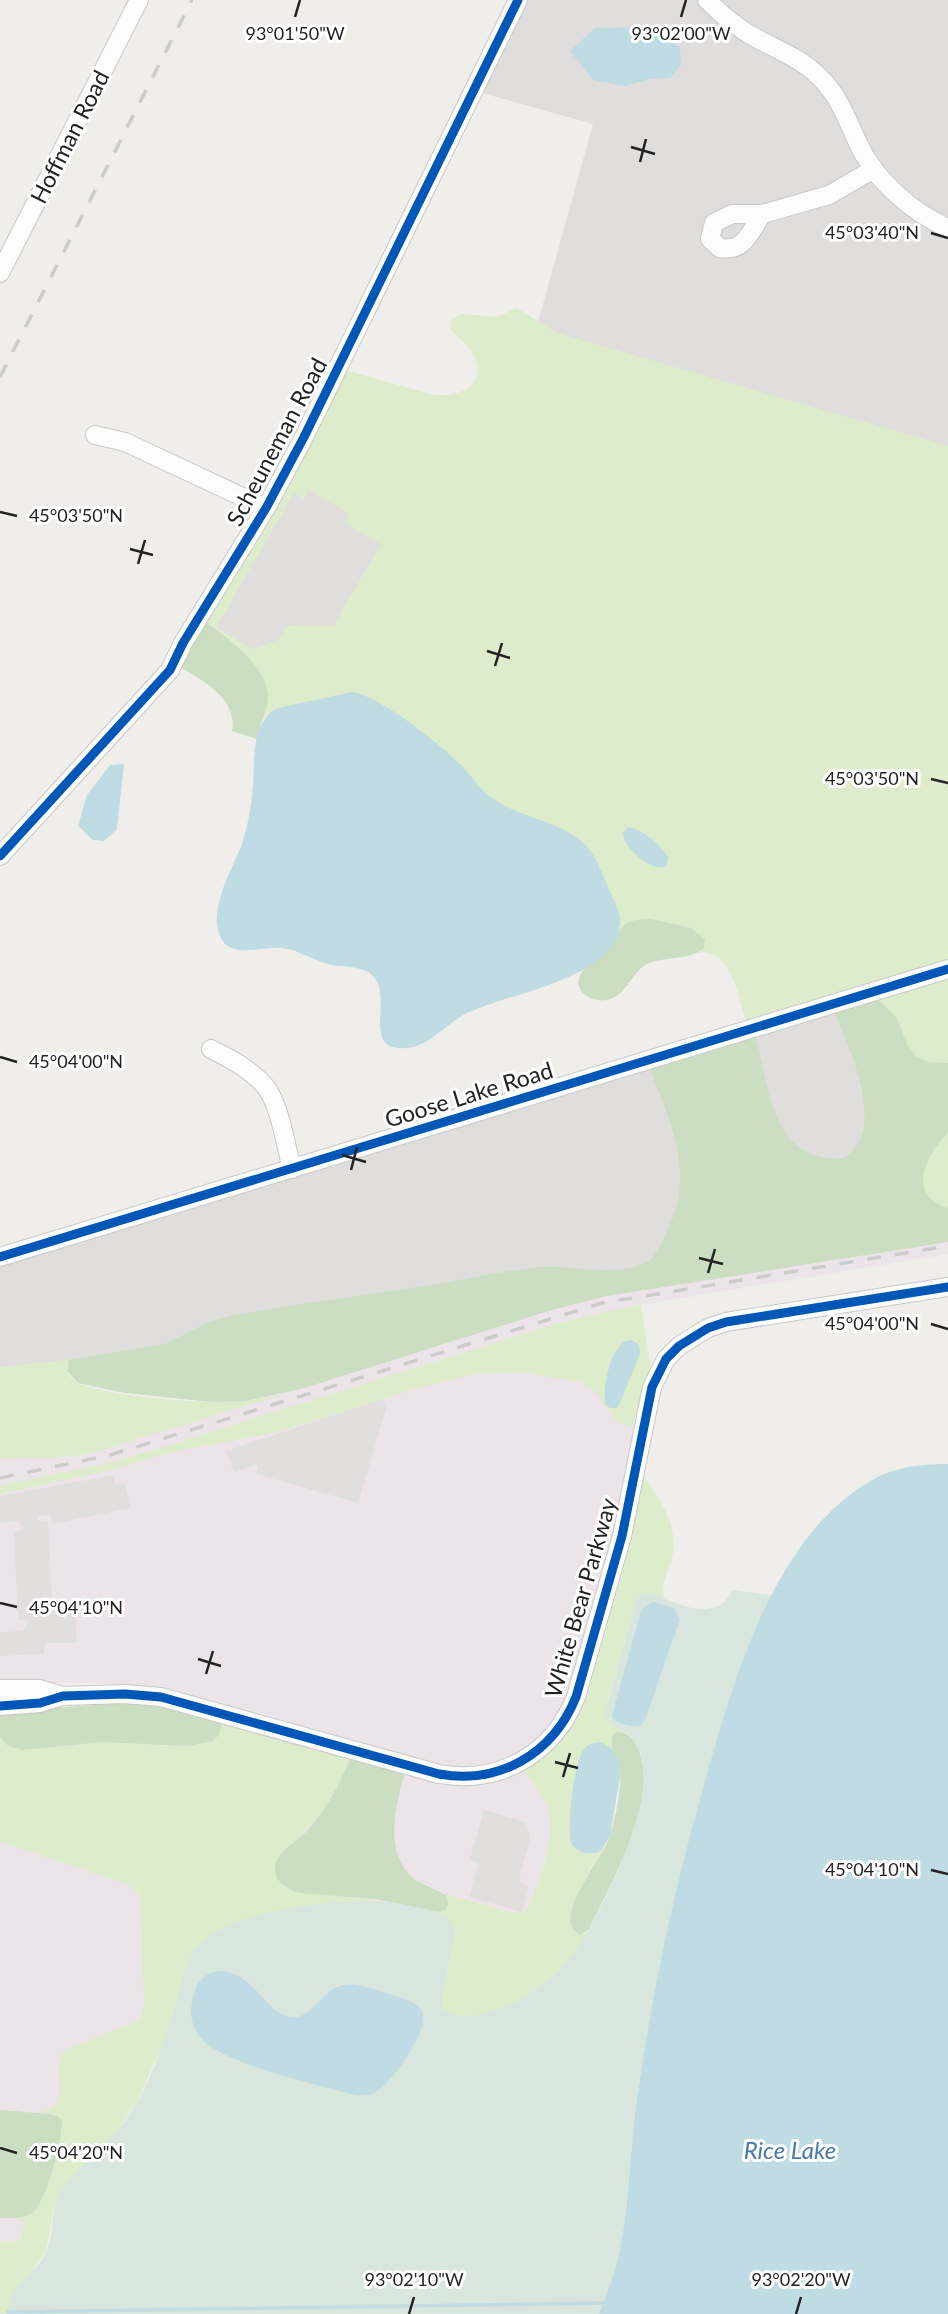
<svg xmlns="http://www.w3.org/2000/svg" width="948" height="2314" font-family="Lato,sans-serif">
	<rect width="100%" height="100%" fill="#f0eeeb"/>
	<g fill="#dfdedc">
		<polygon points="528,0 948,0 948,454 535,333 593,124 482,93"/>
		<polygon points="849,1009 880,1158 856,1238 0,1374 0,1266"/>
	</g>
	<g fill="#ede4e9">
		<polygon points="948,1239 948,1254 623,1308 646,1381 637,1408 615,1530 567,1696 548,1728 528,1747 515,1755 486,1766 467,1769 441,1766 167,1689 90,1683 0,1683 0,1459 602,1296"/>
		<polygon points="181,1710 434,1782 464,1786 485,1784 513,1775 529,1767 557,1815 512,1974 186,1882 126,2096 73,2081 26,2246 0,2246 0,1711"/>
	</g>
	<g fill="#ddeccb">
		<path d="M517 308 557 333 948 446V961L746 1022C738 997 732 946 696 953L701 951 622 929 617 937 619 925 267 714 263 720 267 702 190 646 345 370 434 395C457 398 488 386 475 357 469 345 457 338 450 328L451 320 462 314 496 317Z"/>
		<polygon points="948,978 948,1224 880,1157 849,1009"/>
		<polygon points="641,1304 651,1370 642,1391 632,1427 617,1422 592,1388 576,1381 518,1372 471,1375 415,1389 274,1433 176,1451 104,1472 0,1494 0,1485 118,1461 561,1322"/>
		<path d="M74 1359 68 1361C65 1370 69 1378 78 1383 106 1396 195 1403 227 1402 252 1401 277 1396 301 1389L89 1454 52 1458 0 1459V1367Z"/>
		<path d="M642 1476C658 1493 674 1521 674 1546 674 1561 657 1587 665 1599L646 1593 636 1600 607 1702C604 1720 611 1725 626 1733H614L611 1741 614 1752 599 1742 587 1747C577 1760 572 1785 571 1801 570 1817 577 1836 580 1852L593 1854 604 1848C592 1865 561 1914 575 1933L583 1935 589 1929C580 1945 570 1960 556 1973 534 1994 471 2034 443 2008L441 2000 455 1934 444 1916 429 1910 440 1912 446 1909 448 1901 444 1894 439 1892 514 1913 524 1912 529 1907C537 1883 557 1837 549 1812 545 1797 533 1783 524 1770 551 1753 569 1734 582 1704Z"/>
		<path d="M223 1722 350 1759 334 1793 320 1815 283 1854 278 1879 294 1891 385 1900 335 1902 272 1913 241 1921 212 1935 187 1964 166 2037 137 2102 116 2132 63 2188 53 2213 46 2252 12 2295 8 2314H0V2242L17 2241 22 2238 24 2222 13 2218C24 2217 34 2209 41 2201 47 2193 65 2131 62 2121 59 2112 45 2113 37 2113 77 2107 46 2070 65 2050L137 2021 142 2017 144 2004 140 1900 137 1891 126 1884 0 1842V1737L8 1746 22 1750 102 1742 188 1746 212 1741 218 1736Z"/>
	</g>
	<g fill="#cbdec1">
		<path d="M205 621C226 637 268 667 268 696 268 711 259 725 257 739L232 731C238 697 200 679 176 665Z"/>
		<path d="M651 919 691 928 705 939 704 948C690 961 664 956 647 964 632 972 628 991 613 998 600 1005 574 996 579 978 583 965 602 958 610 948 617 940 619 927 629 922 636 919 644 920 651 919Z"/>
		<path d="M878 999 897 1018 907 1044 916 1056 929 1062 948 1063V1133C925 1156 906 1195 948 1208V1242L607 1296 552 1310 301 1389 245 1401 211 1402 125 1393 78 1383 67 1371 69 1360 165 1344 209 1322 230 1316C295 1304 360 1296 425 1286 464 1280 502 1271 541 1267 570 1265 627 1279 651 1259 658 1252 663 1240 667 1231 696 1174 671 1124 650 1069L756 1037C769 1089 772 1164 844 1158 888 1130 850 1050 835 1013Z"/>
		<polygon points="129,1703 159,1705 223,1722 218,1736 212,1741 188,1746 102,1742 22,1750 8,1746 0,1737 0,1711"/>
		<path d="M616 1732C629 1732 635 1739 639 1751 659 1801 611 1883 589 1929L581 1935C548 1925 601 1858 608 1841 614 1825 622 1789 620 1771 619 1758 608 1748 613 1735Z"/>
		<path d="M350 1759 404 1774C396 1807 383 1851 413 1878 423 1886 436 1888 446 1896L448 1904 445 1910 438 1912 375 1899 300 1893C288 1890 273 1881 275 1867 277 1852 298 1840 308 1830 327 1809 339 1784 350 1759Z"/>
		<path d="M0 2110 50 2114 58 2116 62 2121C63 2139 47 2202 32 2213 22 2219 11 2218 0 2218Z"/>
	</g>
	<path fill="#d9e6de" d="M733 1590 772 1595C736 1675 714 1751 692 1836 671 1919 652 2001 639 2085 630 2139 631 2195 620 2249 616 2271 607 2293 599 2314H8C4 2289 36 2273 46 2253 56 2232 49 2206 64 2187 84 2160 113 2141 131 2112 151 2082 163 2044 174 2010 182 1987 183 1959 202 1942 242 1907 360 1893 411 1906 427 1910 456 1913 455 1934L441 2000 443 2008C456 2020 477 2017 493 2011 519 2002 545 1986 564 1965 596 1930 645 1823 644 1776 644 1763 640 1746 631 1736 621 1727 609 1728 605 1712L636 1600 643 1593H650C677 1603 715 1625 733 1590Z"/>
	<g fill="#e0dfde">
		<polygon points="309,490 349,514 344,523 381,544 333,626 287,625 278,640 253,649 216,628 294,493 304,499"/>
		<polygon points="383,1399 386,1409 358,1503 256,1474 258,1467 256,1465 234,1472 226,1451"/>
		<polygon points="113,1475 115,1484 125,1483 130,1508 53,1524 50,1514 37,1517 39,1520 48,1521 52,1597 43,1597 41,1600 75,1611 77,1643 45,1643 44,1654 0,1656 0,1632 23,1631 28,1622 26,1620 18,1620 14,1532 22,1531 24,1527 18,1521 0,1523 0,1496"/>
		<polygon points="484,1810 526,1822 530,1838 519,1879 522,1884 529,1887 522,1912 469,1897 478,1864 470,1859"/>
	</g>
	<g fill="#bfdbe3">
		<polygon points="645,27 680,47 681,65 670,78 650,79 625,86 593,80 570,51 595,28"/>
		<path d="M352 692C382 697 438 743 461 765 471 775 478 787 489 796 516 817 553 819 580 840 595 851 601 872 609 889 613 899 619 909 620 919 624 969 532 990 496 1002 483 1007 468 1011 457 1019 438 1032 423 1051 397 1048 362 1043 397 990 368 972 357 966 345 967 332 965 315 962 300 950 282 948 264 946 242 956 226 945 219 937 216 927 217 915 219 890 233 867 242 844 247 829 250 812 252 796 256 769 248 722 278 708Z"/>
		<polygon points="124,764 117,829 104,841 93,840 78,826 87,795 110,765"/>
		<path d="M628 827C643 830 661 844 668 858L666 866C652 873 623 848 623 833Z"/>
		<path d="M632 1340 639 1345 640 1354 619 1405 616 1408H610L605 1404C603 1385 609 1356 623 1342Z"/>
		<path d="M948 1464V2314H599C607 2293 616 2271 620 2249 631 2195 630 2139 639 2085 654 1984 676 1883 704 1785 733 1683 771 1542 867 1483 892 1467 919 1464 948 1464Z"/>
		<path d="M653 1602 674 1608 680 1619 646 1717 641 1725C632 1728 618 1724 612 1717L613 1712 641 1611 646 1605Z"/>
		<path d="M599 1742C616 1748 620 1760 620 1777L610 1836 601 1851C590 1856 578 1854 571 1843 567 1824 573 1765 584 1749 588 1744 593 1743 599 1742Z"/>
		<path d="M216 1971C256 1970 261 2011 290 2017 311 2021 321 1990 343 1985 359 1982 380 1991 395 1996 404 1999 418 2002 422 2011 432 2028 389 2087 373 2094 365 2097 356 2095 347 2093 312 2083 230 2065 205 2042 194 2032 189 2018 192 2003 195 1987 199 1976 216 1971Z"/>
	</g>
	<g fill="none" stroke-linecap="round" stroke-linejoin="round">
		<polyline stroke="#bfdbe3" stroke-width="3.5" points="8,2312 608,2303"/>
		<g stroke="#c9c8c7" stroke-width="20">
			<g id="minor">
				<path d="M707 0C720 13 733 25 749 34 770 47 795 55 814 72 838 92 846 118 859 145 875 180 913 213 948 228"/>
				<path d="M762 214C750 232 745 252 720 248L710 239 714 223 732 214H762L829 195 874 169"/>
				<polyline points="0,273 139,0"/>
				<polyline points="95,435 125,442 266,508"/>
				<polyline points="0,856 170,670 183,643 266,508 304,437 518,0"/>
				<path d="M211 1049C231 1059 250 1069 265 1086 280 1104 286 1147 292 1169"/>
				<polyline points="0,1257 948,969"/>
				<polyline points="0,1689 40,1689 63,1696"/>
				<path d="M0 1706 40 1703 63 1696 125 1694 161 1697 439 1774C499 1785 553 1754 576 1697L622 1536 652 1387 666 1359 679 1346 708 1328 726 1322 948 1287"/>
			</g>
		</g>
		<use href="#minor" stroke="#fdfcfc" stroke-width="18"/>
		<g stroke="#ccc" stroke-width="3.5" stroke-dasharray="14 14" stroke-linecap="butt">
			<polyline points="0,377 192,0"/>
			<polyline points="0,1478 110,1455 602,1303 948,1246"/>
		</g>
		<g stroke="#fff" stroke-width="13">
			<g id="cycleway">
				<polyline points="0,856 170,670 183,643 266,508 304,437 518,0"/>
				<polyline points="0,1257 948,969"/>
				<path d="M0 1706 40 1703 63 1696 125 1694 161 1697 439 1774C499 1785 553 1754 576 1697L622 1536 652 1387 666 1359 679 1346 708 1328 726 1322 948 1287"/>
			</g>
		</g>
		<use href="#cycleway" stroke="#0057b8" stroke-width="9"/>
	</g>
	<path fill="none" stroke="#222" stroke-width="2.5" d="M295 17 300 0M681 17 686 0M631 147 655 154M640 162 646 139M931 233 948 238M0 512 17 516M130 549 153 555M138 564 145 540M487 651 510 658M495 666 502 643M931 779 948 783M0 1057 17 1062M342 1155 366 1162M351 1170 357 1147M699 1258 723 1264M708 1273 715 1249M931 1324 948 1329M0 1603 17 1607M198 1659 221 1666M206 1674 213 1651M555 1762 578 1768M563 1777 570 1753M931 1870 948 1874M0 2148 17 2153M409 2314 414 2297M796 2314 801 2297"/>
	<g text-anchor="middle" stroke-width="6" stroke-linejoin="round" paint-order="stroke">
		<g font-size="23" fill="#222" stroke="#fff">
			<text transform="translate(70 137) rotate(-63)" y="8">Hoffman Road</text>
			<text transform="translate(277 442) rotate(-62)" y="8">Scheuneman Road</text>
			<text transform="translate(469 1095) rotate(-17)" y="8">Goose Lake Road</text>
			<text transform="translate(581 1598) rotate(-74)" y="8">White Bear Parkway</text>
		</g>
		<g font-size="24" font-style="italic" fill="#4a7aab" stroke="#fff">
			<text x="790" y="2159">Rice Lake</text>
		</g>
	</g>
	<g font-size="18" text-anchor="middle" fill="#222" stroke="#fff" stroke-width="6" stroke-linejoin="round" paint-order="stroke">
		<text x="295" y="40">93°01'50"W</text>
		<text x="681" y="40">93°02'00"W</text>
		<text x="872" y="239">45°03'40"N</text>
		<text x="76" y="522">45°03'50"N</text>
		<text x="872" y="785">45°03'50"N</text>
		<text x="76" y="1068">45°04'00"N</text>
		<text x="872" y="1330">45°04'00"N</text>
		<text x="76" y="1614">45°04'10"N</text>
		<text x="872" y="1876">45°04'10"N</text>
		<text x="76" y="2159">45°04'20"N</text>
		<text x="414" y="2286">93°02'10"W</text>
		<text x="801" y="2286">93°02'20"W</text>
	</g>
</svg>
